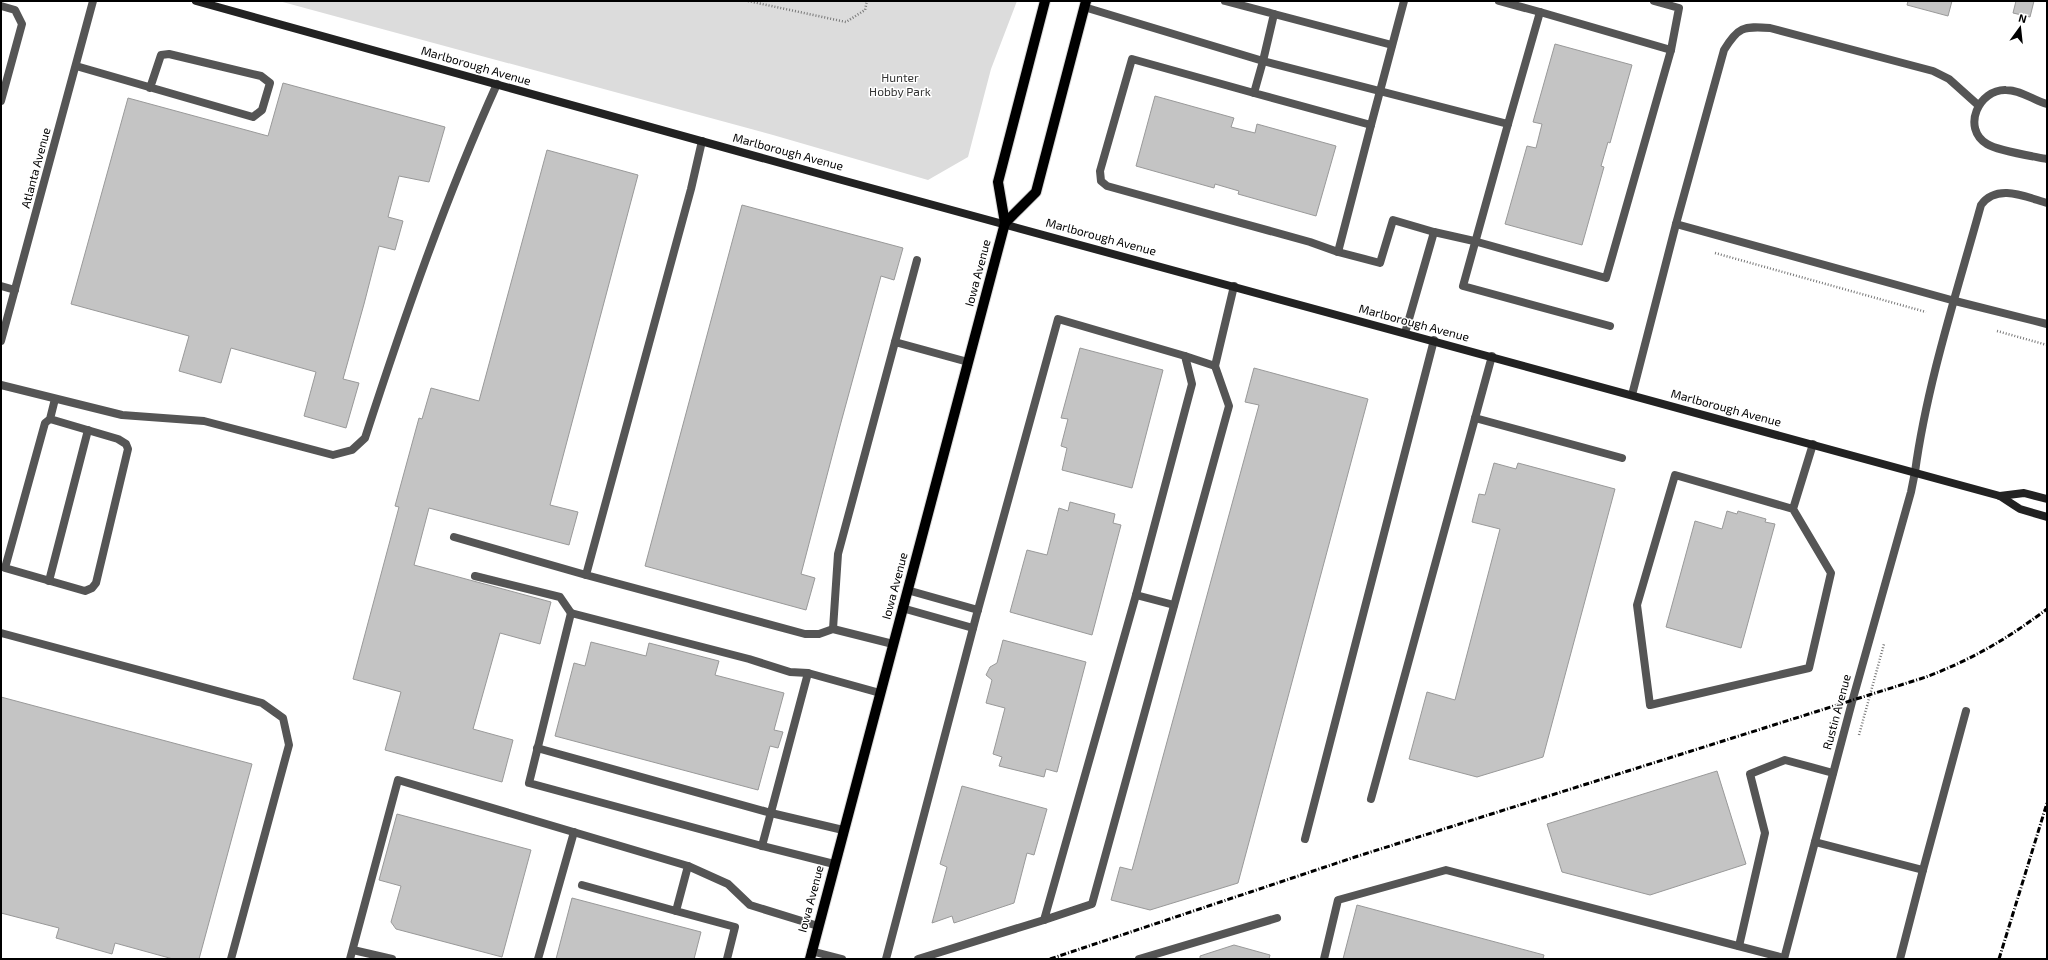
<svg xmlns="http://www.w3.org/2000/svg" width="2048" height="960" font-family="'Exo 2',sans-serif">
	<rect width="100%" height="100%" fill="#fff"/>
	<polygon fill="#dcdcdc" points="279,1 1017,1 991,69 968,157 928,180 773,135"/>
	<g fill="#c4c4c4" stroke="#999">
		<polygon points="1908,1 1952,1 1948,16 1907,5"/>
		<polygon points="2016,1 2034,1 2030,17 2013,13"/>
		<polygon points="1555,44 1632,65 1610,143 1608,142 1601,166 1604,167 1582,245 1505,224 1527,146 1536,148 1542,124 1533,122"/>
		<polygon points="283,83 445,127 429,182 399,176 388,217 403,221 395,250 379,246 364,304 343,379 359,383 346,428 304,416 316,372 231,348 221,383 179,371 189,336 71,304 128,98 268,136"/>
		<polygon points="1155,96 1234,118 1231,127 1255,133 1257,124 1336,146 1316,216 1238,194 1239,191 1215,184 1214,188 1136,166"/>
		<polygon points="547,150 638,175 550,505 578,512 569,545 429,508 414,565 551,602 540,644 500,633 473,729 513,740 502,782 385,750 401,692 353,679 399,507 395,506 419,418 422,419 431,388 479,401"/>
		<polygon points="742,205 903,248 894,280 881,276 840,426 801,574 815,578 806,610 645,566"/>
		<polygon points="1080,348 1163,370 1132,488 1062,470 1067,448 1061,446 1068,419 1061,418"/>
		<polygon points="1254,368 1368,399 1238,883 1150,910 1111,900 1120,867 1132,870 1259,405 1245,402"/>
		<polygon points="1494,463 1516,469 1518,463 1615,489 1543,757 1477,777 1409,759 1427,692 1455,700 1500,529 1472,522 1479,494 1485,495"/>
		<polygon points="1070,502 1115,514 1113,523 1121,525 1092,635 1010,612 1027,550 1047,555 1059,508 1068,511"/>
		<polygon points="1727,511 1737,514 1738,511 1766,519 1765,522 1775,524 1741,648 1666,627 1695,521 1722,529"/>
		<polygon points="1003,640 1086,662 1057,772 1046,769 1044,777 999,766 1002,757 993,754 1005,708 986,703 992,680 986,675 990,667 997,663"/>
		<polygon points="591,642 646,656 649,643 719,661 715,675 784,693 774,730 783,732 778,748 770,746 758,790 555,736 574,663 585,666"/>
		<polygon points="1,697 252,764 199,959 173,959 115,943 112,954 56,938 59,928 1,913"/>
		<polygon points="1717,771 1746,864 1650,895 1562,872 1547,824"/>
		<polygon points="962,786 1047,809 1034,855 1027,853 1014,903 954,923 952,916 932,923 947,867 940,864"/>
		<polygon points="397,814 531,850 502,957 396,929 391,922 401,886 379,880"/>
		<polygon points="572,898 701,932 694,959 556,959"/>
		<polygon points="1357,905 1544,955 1543,959 1343,959"/>
		<polygon points="1234,945 1270,955 1269,959 1200,959 1200,956"/>
	</g>
	<g fill="none" stroke-linecap="round" stroke-linejoin="round">
		<g stroke="#dbdbdb" stroke-width="12">
			<g id="primary">
				<polyline points="1005,223 1036,192 1086,1"/>
				<polyline points="810,959 1005,223 998,182 1045,1"/>
			</g>
		</g>
		<g stroke="#777" stroke-width="2.5" stroke-dasharray="1 2" stroke-linecap="butt">
			<polyline points="748,1 846,22 865,10 867,1"/>
			<polyline points="1715,253 1926,312"/>
			<polyline points="1997,331 2047,345"/>
			<polyline points="1859,735 1884,644"/>
		</g>
		<g stroke="#555" stroke-width="8">
			<polyline points="1225,1 1274,14 1263,61 1508,124 1540,12 1499,1"/>
			<polyline points="1654,1 1679,8 1671,50"/>
			<polyline points="1,6 15,10 22,24 1,101"/>
			<polyline points="1084,7 1263,61 1254,93 1371,125 1338,252 1380,263 1393,220 1434,232 1405,333"/>
			<polyline points="1274,14 1392,45"/>
			<polyline points="76,66 253,117 262,110 270,83 261,76 169,54 161,55 150,88"/>
			<polyline points="1254,93 1132,59 1100,171 1101,181 1107,186 1310,242 1338,252"/>
			<path d="M2047 104C2033 100 2021 90 2006 90 1979 89 1961 128 1987 144 1998 151 2032 156 2047 159"/>
			<polyline points="1508,124 1463,286 1610,326"/>
			<polyline points="1371,125 1404,1"/>
			<polyline points="702,141 691,189 586,575 805,634 819,634 833,629 893,644"/>
			<polyline points="1676,224 1955,301 2047,324"/>
			<polyline points="1434,232 1474,241 1606,278 1671,50 1540,12"/>
			<polyline points="1,286 15,290"/>
			<polyline points="895,342 917,260"/>
			<polyline points="1185,356 1215,366"/>
			<path d="M1 385 122 415 204 421 333 455 352 450 365 438C404 318 445 199 497 84"/>
			<path d="M1632 395 1676 224 1724 50C1738 27 1743 26 1770 28L1933 71 1949 79 1978 105"/>
			<polyline points="1475,418 1622,458"/>
			<polyline points="50,419 118,439 126,444 128,449 96,583 92,588 85,591 5,568 45,423 50,419 55,399"/>
			<path d="M1915 472C1927 383 1957 292 1981 205 1997 183 2026 197 2047 203"/>
			<polyline points="1793,509 1831,573 1809,668 1650,705 1637,605 1675,475 1793,509 1813,444"/>
			<polyline points="454,537 586,575"/>
			<polyline points="475,576 560,597 571,613 749,659 790,672 808,673 880,693"/>
			<polyline points="49,581 88,430"/>
			<polyline points="907,590 978,610"/>
			<polyline points="1136,595 1174,605"/>
			<polyline points="902,608 973,628"/>
			<polyline points="571,613 529,783 762,846 808,673"/>
			<polyline points="833,629 838,554 895,342 968,362"/>
			<polyline points="1,633 262,703 283,718 289,745 231,959"/>
			<polyline points="537,748 771,813 843,830"/>
			<polyline points="1371,799 1492,356"/>
			<polyline points="1305,839 1434,340"/>
			<polyline points="1815,842 1923,870 1966,711"/>
			<polyline points="762,846 834,864"/>
			<polyline points="688,866 676,911 735,927 727,959"/>
			<polyline points="582,885 676,911"/>
			<polyline points="1739,946 1765,833 1750,774 1785,760 1833,773"/>
			<polyline points="353,950 392,959"/>
			<polyline points="811,951 842,959"/>
			<polyline points="350,959 398,780 688,866 728,884 750,905 818,926"/>
			<polyline points="538,959 574,832"/>
			<polyline points="886,959 976,617 1058,319 1185,356 1192,384 1136,595 1044,920 1092,904 1229,406 1215,366 1234,286"/>
			<polyline points="918,959 1044,920"/>
			<polyline points="1139,959 1277,918"/>
			<polyline points="1324,959 1338,900 1446,870 1784,958"/>
			<polyline points="1900,959 1923,870"/>
		</g>
		<g stroke="#555" stroke-width="8">
			<polyline points="1,341 93,1"/>
			<polyline points="1784,959 1852,702 1911,492 1915,472"/>
		</g>
		<g stroke="#222" stroke-width="8">
			<polyline points="196,1 838,179 2000,496 2020,509 2047,517"/>
			<polyline points="2000,496 2024,493 2047,499"/>
		</g>
		<use href="#primary" stroke="#000" stroke-width="10"/>
		<g stroke="#000" stroke-width="3" stroke-dasharray="6 2 1 2" stroke-linecap="butt">
			<path d="M1050 959 1355 857 1926 677C1973 659 2007 639 2047 609"/>
			<polyline points="1999,959 2047,803"/>
		</g>
	</g>
	<g text-anchor="middle" stroke-width="3" stroke-linejoin="round" paint-order="stroke">
		<g font-size="12" fill="#000" stroke="#fff">
			<text transform="translate(476 66) rotate(16)" y="4">Marlborough Avenue</text>
			<text transform="translate(788 152) rotate(15)" y="4">Marlborough Avenue</text>
			<text transform="translate(36 168) rotate(-75)" y="4">Atlanta Avenue</text>
			<text transform="translate(1101 237) rotate(15)" y="4">Marlborough Avenue</text>
			<text transform="translate(978 273) rotate(-75)" y="4">Iowa Avenue</text>
			<text transform="translate(1414 323) rotate(15)" y="4">Marlborough Avenue</text>
			<text transform="translate(1726 408) rotate(15)" y="4">Marlborough Avenue</text>
			<text transform="translate(895 586) rotate(-75)" y="4">Iowa Avenue</text>
			<text transform="translate(1837 712) rotate(-75)" y="4">Rustin Avenue</text>
			<text transform="translate(811 899) rotate(-75)" y="4">Iowa Avenue</text>
		</g>
		<g font-size="12" fill="#333" stroke="#fff">
			<text x="900" y="82">Hunter<tspan x="900" dy="14">Hobby Park</tspan></text>
		</g>
	</g>
	<rect width="2048" height="960" fill="none" stroke="#000000" stroke-width="4"/>
	<g transform="translate(2020 28) rotate(15)" stroke="#ffffff" stroke-width="3" paint-order="stroke">
	<path d="M0-3L7 15L0 10L-7 15Z" fill="#000000"/>
	<text y="-6" font-size="11" font-weight="bold" text-anchor="middle" fill="#000000">N</text>
	</g>
</svg>
